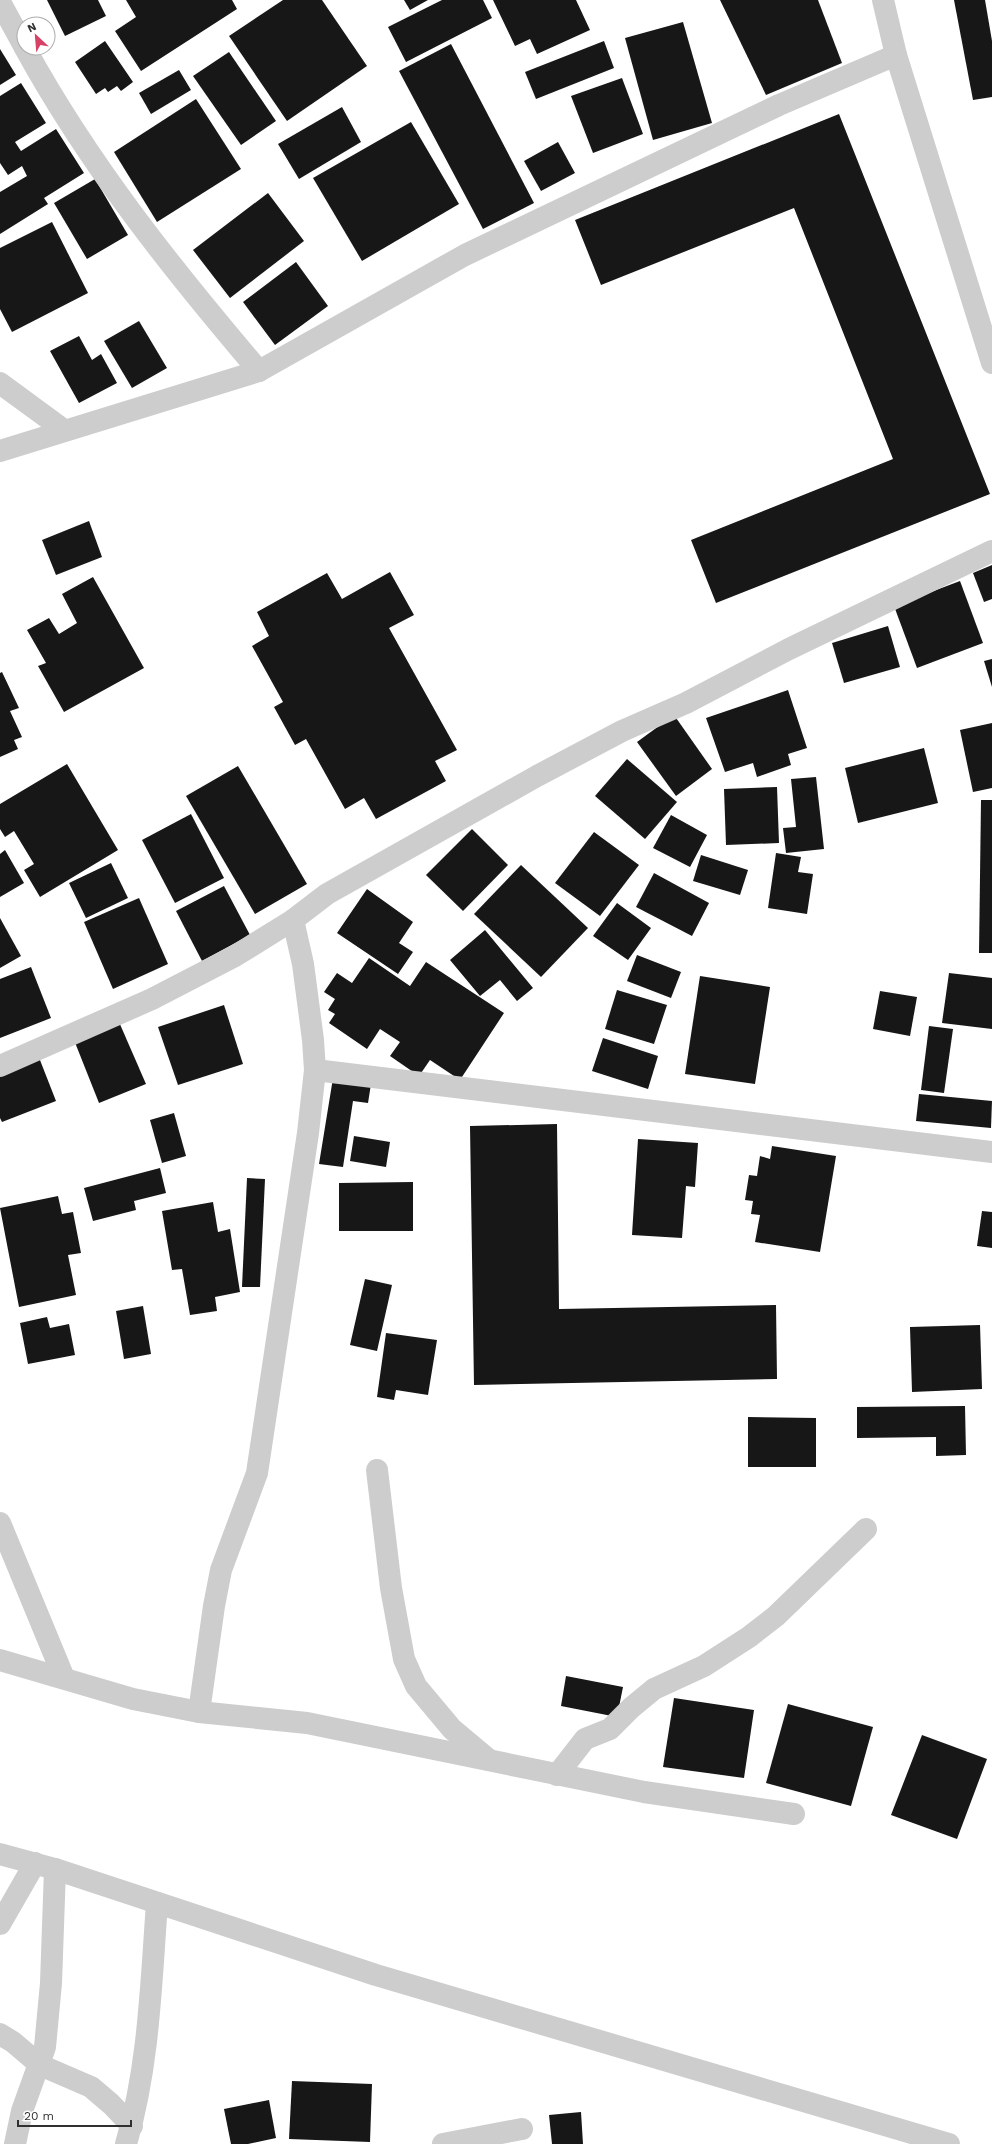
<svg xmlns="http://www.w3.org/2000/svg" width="992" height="2144" font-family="'Work Sans',sans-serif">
	<rect width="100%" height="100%" fill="#fff"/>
	<g fill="#171717">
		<polygon points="47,0 98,0 106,16 65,36"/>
		<polygon points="126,0 232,0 237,9 141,71 115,31 136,17"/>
		<polygon points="283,0 322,0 367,66 287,121 229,36"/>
		<polygon points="404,0 428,0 410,10"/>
		<polygon points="442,0 483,0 492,18 406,62 388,27"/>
		<polygon points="493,0 576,0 590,30 537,54 530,39 515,46"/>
		<polygon points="720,0 818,0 842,63 766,95"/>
		<polygon points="954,0 985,0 992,41 992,97 973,100"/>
		<polygon points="683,22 712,123 653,140 625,38"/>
		<polygon points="105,41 133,82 121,91 117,86 108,92 105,88 96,94 75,62"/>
		<polygon points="604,41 614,68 536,99 525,72"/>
		<polygon points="451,44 534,203 483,229 399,71"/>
		<polygon points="0,49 16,75 0,85"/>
		<polygon points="229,52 276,121 241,145 193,76"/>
		<polygon points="179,70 191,90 151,114 139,93"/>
		<polygon points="622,78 643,134 593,153 571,96"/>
		<polygon points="21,83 46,123 15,142 21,151 56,129 84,173 44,198 48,204 0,234 0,192 27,176 22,166 8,175 0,163 0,96"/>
		<polygon points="196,99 241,169 157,222 114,152"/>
		<polygon points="342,107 361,142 299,179 278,144"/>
		<polygon points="839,114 990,494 716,603 691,540 893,459 794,208 601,285 575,220"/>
		<polygon points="411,122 459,204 362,261 313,178"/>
		<polygon points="558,142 575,173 541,191 524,161"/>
		<polygon points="95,179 128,235 87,259 54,203"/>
		<polygon points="268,193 304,241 230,298 193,250"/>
		<polygon points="52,222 88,293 12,332 0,309 0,248"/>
		<polygon points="296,262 328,306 275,345 243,302"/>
		<polygon points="139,321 167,368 132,388 104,341"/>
		<polygon points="79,336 92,360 101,354 117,383 79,403 50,351"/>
		<polygon points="89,521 102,557 56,575 42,540"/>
		<polygon points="992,565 992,599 984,602 973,573"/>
		<polygon points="390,572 414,615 389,628 457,750 435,761 446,781 376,819 364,798 345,809 306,739 295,745 274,707 283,702 252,646 269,636 257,612 327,573 342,599"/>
		<polygon points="93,577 144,668 64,712 38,666 46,663 27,630 49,618 59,634 77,623 62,594"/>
		<polygon points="960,581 983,643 917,668 894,606"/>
		<polygon points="888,626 900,667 844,683 832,643"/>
		<polygon points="992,659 992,687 984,661"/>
		<polygon points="2,672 19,708 10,711 22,737 14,740 18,749 0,757 0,673"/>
		<polygon points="788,690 807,748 788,754 791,765 757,777 753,763 725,772 706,718"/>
		<polygon points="674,715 712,769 676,796 637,742"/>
		<polygon points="992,723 992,788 973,792 960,730"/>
		<polygon points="924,748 938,803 858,823 845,768"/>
		<polygon points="627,759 677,802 645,839 595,796"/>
		<polygon points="67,764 118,850 40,897 24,870 34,864 14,831 5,837 0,829 0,804"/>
		<polygon points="238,766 307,884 255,914 186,796"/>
		<polygon points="816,777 824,849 786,853 783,828 796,827 791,779"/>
		<polygon points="777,787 779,843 726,845 724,789"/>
		<polygon points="981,800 992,800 992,953 979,953"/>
		<polygon points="191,814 224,878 175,903 142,840"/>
		<polygon points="671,815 707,835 690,867 653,848"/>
		<polygon points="472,829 508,865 463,911 426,875"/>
		<polygon points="594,832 639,865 600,916 555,883"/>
		<polygon points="5,850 24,883 0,897 0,854"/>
		<polygon points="776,853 801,857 798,872 813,874 807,914 768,908"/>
		<polygon points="701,855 748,870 740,895 693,881"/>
		<polygon points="111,863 128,898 86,918 69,883"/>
		<polygon points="521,865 588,928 541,977 474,914"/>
		<polygon points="654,873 709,903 692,936 636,907"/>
		<polygon points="224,886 250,935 202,961 176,911"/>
		<polygon points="367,889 413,922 399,943 413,952 398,974 337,933"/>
		<polygon points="139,898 168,964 113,989 84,922"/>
		<polygon points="617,903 651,928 628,960 593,936"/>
		<polygon points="0,918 21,956 0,968"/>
		<polygon points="485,930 533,988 517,1001 500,980 480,996 450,960"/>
		<polygon points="637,955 681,972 671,998 627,981"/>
		<polygon points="369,958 410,986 426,962 504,1013 460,1080 430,1060 419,1076 390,1056 400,1042 380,1029 367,1049 329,1023 335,1014 328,1010 335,999 324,992 337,973 352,983"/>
		<polygon points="31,967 51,1018 0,1038 0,979"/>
		<polygon points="949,973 992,978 992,1029 942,1023"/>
		<polygon points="700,976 770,987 755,1084 685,1074"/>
		<polygon points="617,990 667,1005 654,1044 605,1029"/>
		<polygon points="880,991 917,997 910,1036 873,1029"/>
		<polygon points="224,1005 243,1064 178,1085 158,1027"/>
		<polygon points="119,1022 146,1084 99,1103 74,1040"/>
		<polygon points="929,1026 953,1029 944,1093 921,1090"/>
		<polygon points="603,1038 658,1056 648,1089 592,1071"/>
		<polygon points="38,1055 56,1101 2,1122 0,1118 0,1070"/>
		<polygon points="333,1078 371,1084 368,1103 353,1101 343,1167 319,1164"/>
		<polygon points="919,1094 992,1101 991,1128 916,1121"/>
		<polygon points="174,1113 186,1156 162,1163 150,1120"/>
		<polygon points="557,1124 559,1309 776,1305 777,1379 474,1385 470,1126"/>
		<polygon points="354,1136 390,1142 386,1167 350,1161"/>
		<polygon points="638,1139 698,1143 695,1187 686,1186 682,1238 632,1235"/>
		<polygon points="772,1146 836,1156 820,1252 755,1242 760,1215 751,1214 753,1201 745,1200 749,1175 757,1176 760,1156 770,1159"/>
		<polygon points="160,1168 166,1193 134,1201 136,1210 93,1221 84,1188"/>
		<polygon points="247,1178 265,1179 260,1287 242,1287"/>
		<polygon points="413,1182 413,1231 339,1231 339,1183"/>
		<polygon points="58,1196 62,1214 73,1212 81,1253 68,1255 76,1295 19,1307 0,1208"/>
		<polygon points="213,1202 218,1232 230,1229 240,1292 215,1297 217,1311 190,1315 182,1269 172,1270 162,1211"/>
		<polygon points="982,1211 992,1212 992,1248 977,1246"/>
		<polygon points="365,1279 392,1285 377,1351 350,1345"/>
		<polygon points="143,1306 151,1354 124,1359 116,1311"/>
		<polygon points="47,1317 50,1328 69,1324 75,1355 28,1364 20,1323"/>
		<polygon points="980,1325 982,1389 912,1392 910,1327"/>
		<polygon points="386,1333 437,1340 428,1395 396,1390 394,1400 377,1397"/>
		<polygon points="965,1406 966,1455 936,1456 936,1437 857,1438 857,1407"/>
		<polygon points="748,1417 816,1418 816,1467 748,1467"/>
		<polygon points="566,1676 623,1687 617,1717 561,1706"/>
		<polygon points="674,1698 754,1710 744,1778 663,1767"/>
		<polygon points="788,1704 873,1727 851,1806 766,1783"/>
		<polygon points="922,1735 987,1759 957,1839 891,1815"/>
		<polygon points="292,2081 372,2084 370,2142 289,2139"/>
		<polygon points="269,2100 276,2138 248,2144 231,2144 224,2109"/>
		<polygon points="581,2112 583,2144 552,2144 549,2115"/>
	</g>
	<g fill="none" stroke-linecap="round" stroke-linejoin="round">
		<g stroke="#cdcdcd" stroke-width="22">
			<polyline points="883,0 896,55 992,363"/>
			<polyline points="0,2 24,46"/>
			<path d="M25 48C89 165 173 270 259 371"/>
			<polyline points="0,383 64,430"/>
			<polyline points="0,451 259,371 465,255 779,105 896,55"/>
			<polyline points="0,1066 152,999 235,956 293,920 327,894 537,776 622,731 686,703 789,649 992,551"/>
			<polyline points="315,1070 992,1152"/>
			<polyline points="377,1470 391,1588 404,1659 416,1686 452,1729 489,1760"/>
			<polyline points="0,1523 64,1678"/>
			<polyline points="0,1660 133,1699 199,1712 307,1723 644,1792 794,1814"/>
			<polyline points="199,1712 214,1606 221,1570 257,1473 308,1133 315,1070 313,1040 303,964 293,920"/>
			<polyline points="557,1775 585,1739 610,1729 631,1708 654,1689 704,1666 749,1637 776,1616 866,1529"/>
			<polyline points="0,1854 55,1869 376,1975 949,2144"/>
			<polyline points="0,1924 35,1863"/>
			<polyline points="0,2034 13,2042 40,2065 91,2087 111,2104 132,2126"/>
			<polyline points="15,2144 22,2111 45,2047 51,1983 55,1869"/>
			<path d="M126 2144C149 2066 151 1984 157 1903"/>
			<polyline points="443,2144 522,2129"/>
		</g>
	</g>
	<g transform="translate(36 36) rotate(334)"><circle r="19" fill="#ffffff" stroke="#acacac"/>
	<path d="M0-3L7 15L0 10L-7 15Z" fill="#d84166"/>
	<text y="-6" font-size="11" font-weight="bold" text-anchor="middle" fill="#303030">N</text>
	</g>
	<path d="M18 2120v6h113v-6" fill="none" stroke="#303030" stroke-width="2"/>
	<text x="24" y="2120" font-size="12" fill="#303030" stroke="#ffffff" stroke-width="3" paint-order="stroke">20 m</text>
</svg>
